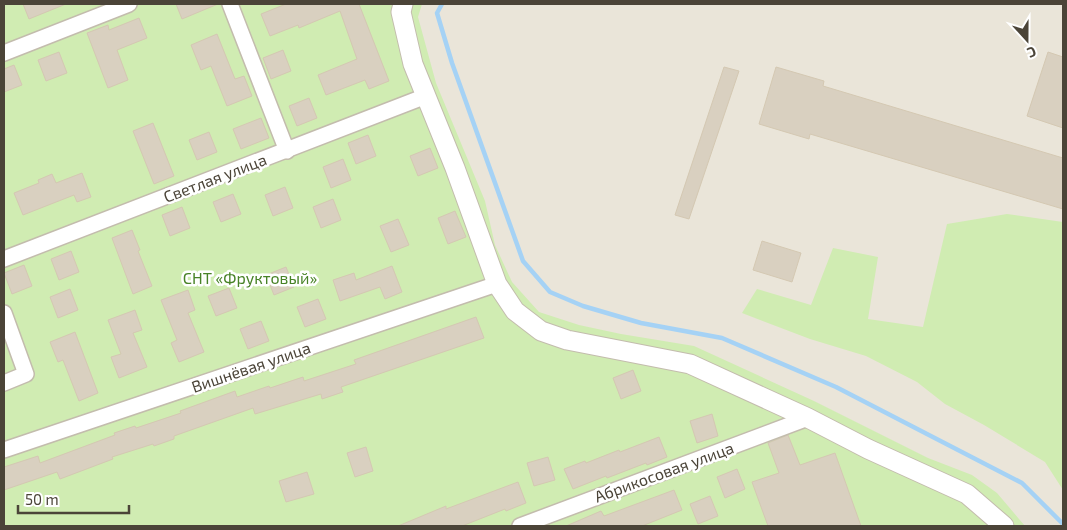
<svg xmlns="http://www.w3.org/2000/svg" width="1067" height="530" font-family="'Exo 2',sans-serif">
	<rect width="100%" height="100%" fill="#f6f3eb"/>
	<rect fill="#eae5d9" x="4" y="4" width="1059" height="522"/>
	<g fill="#d0ecb2">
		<polygon points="4,4 422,4 418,17 436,83 485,201 495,245 512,282 539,312 579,325 621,334 694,346 814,401 928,458 972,475 997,493 1025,526 4,526"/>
		<polygon points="1007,214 1063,222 1063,490 1045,462 984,425 945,404 917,382 866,356 810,339 742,313 757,289 811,305 833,248 878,257 868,319 923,327 947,224"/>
	</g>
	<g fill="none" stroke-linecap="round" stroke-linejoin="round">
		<polyline stroke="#a5d2f5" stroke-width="4.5" points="442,4 437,13 452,63 523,261 550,292 583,306 641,323 722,338 836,387 1022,483 1063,524"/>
	</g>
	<g fill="#d9d0c0" stroke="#d4c8b2">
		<polygon points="23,4 66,4 29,19"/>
		<polygon points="176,4 218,4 182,19"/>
		<polygon points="286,4 359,4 389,81 369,89 365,80 326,95 318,75 357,59 340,11 299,28 298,25 270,36 261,14"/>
		<polygon points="139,18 147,38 117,50 128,80 108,88 87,33 108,25 109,30"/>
		<polygon points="217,34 235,79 244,76 252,96 227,106 211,66 201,70 191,45"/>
		<polygon points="283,50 291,71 271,79 263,58"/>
		<polygon points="59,52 67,73 46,81 38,60"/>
		<polygon points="1048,52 1063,57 1063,128 1027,116"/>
		<polygon points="14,65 22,85 4,92 4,69"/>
		<polygon points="724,67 739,71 689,219 675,215"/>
		<polygon points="776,67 824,81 823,86 1063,158 1063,209 810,134 809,139 759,124"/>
		<polygon points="309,98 317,118 297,126 289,106"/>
		<polygon points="261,118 269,138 241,149 233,129"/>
		<polygon points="153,123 174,176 154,184 133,131"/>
		<polygon points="209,132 217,152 197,160 189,140"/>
		<polygon points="368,135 376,156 356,164 348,143"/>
		<polygon points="430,148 438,168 418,176 410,156"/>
		<polygon points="343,159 351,180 331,188 323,167"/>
		<polygon points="82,173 91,197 77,202 74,195 23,215 14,193 39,183 38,180 52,174 56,183"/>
		<polygon points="285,187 293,208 273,216 265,195"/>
		<polygon points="233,194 241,214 221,222 213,202"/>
		<polygon points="333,199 341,220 321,228 313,207"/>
		<polygon points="182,207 190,228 170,236 162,215"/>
		<polygon points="455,211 466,237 448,244 438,218"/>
		<polygon points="398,219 409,245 391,252 380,226"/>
		<polygon points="132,230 140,250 138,251 152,286 133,294 112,238"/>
		<polygon points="762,241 801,253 792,282 753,270"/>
		<polygon points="71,251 79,272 59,280 51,259"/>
		<polygon points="24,265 32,286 12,294 4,273"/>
		<polygon points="392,266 402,292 385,299 380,287 340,301 333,280 354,273 356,280"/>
		<polygon points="286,267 294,287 274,295 266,275"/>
		<polygon points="229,288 237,308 216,316 208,296"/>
		<polygon points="70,289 78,310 58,318 50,297"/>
		<polygon points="188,290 195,310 188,313 204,352 179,362 171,343 177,340 161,300"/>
		<polygon points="318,299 326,319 305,327 297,307"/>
		<polygon points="135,310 142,330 133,333 147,367 119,378 111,357 121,354 108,320"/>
		<polygon points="476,317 484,338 341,387 343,392 322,399 321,394 255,414 253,408 174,436 174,439 154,446 153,444 112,457 113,459 60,479 57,472 4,490 4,467 38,456 40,463 115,435 114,433 135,426 136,428 181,413 180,411 235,391 237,397 269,386 270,388 303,377 304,381 356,364 354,360"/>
		<polygon points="261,321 269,341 248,349 240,329"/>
		<polygon points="75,332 98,393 79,401 63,360 58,362 50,342"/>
		<polygon points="633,370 641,391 621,399 613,378"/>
		<polygon points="712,414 718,436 697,443 690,421"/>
		<polygon points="788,435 800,465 835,453 861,526 768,526 752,482 779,473 768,443"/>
		<polygon points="659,437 667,457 647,465 646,463 607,478 606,476 573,489 564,469 585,461 586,463 619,450 620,452"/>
		<polygon points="366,447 373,471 355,477 347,453"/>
		<polygon points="548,457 555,480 534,486 527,463"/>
		<polygon points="737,469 745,489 725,498 717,477"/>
		<polygon points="307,472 314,494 286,502 279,481"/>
		<polygon points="518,482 526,503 506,511 505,509 462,526 398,526 446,506 446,509"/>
		<polygon points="674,490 682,510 642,526 566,526 601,511 604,516"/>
		<polygon points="710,496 718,516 698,524 690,504"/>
	</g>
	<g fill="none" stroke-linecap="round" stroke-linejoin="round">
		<g stroke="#c3bcad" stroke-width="18">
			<g id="minor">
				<polyline points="230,4 287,151"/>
				<polyline points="4,53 129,4"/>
				<polyline points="4,259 426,96"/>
				<polyline points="4,313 26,374 4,383"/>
				<polyline points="4,450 497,284"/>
				<polyline points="520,526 808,418"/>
			</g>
		</g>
		<g stroke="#c3bcad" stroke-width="21">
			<polyline id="tertiary" points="403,4 401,12 413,64 455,168 497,284 515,311 541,331 567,340 690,364 808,418 868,449 967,494 1004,526"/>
		</g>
		<use href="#minor" stroke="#fff" stroke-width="15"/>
		<use href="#tertiary" stroke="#fff" stroke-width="19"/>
	</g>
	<g text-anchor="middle" stroke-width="5" stroke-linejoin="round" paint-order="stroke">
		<g font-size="16" fill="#4b4438" stroke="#fff">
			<text transform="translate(215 178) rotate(-21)" y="6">Светлая улица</text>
			<text transform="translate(251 367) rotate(-19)" y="6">Вишнёвая улица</text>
			<text transform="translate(664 472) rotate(-20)" y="6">Абрикосовая улица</text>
		</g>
		<g font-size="16" fill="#478226" stroke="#fff">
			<text x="250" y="284">СНТ «Фруктовый»</text>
		</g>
	</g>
	<rect width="1067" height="530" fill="none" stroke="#4b4438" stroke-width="10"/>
	<g transform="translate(1027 40) rotate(159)" stroke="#ffffff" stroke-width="4" paint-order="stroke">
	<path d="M0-4L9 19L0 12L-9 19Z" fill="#4b4438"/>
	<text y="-8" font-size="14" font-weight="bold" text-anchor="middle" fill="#4b4438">С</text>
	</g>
	<path d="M18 505v8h111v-8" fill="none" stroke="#4b4438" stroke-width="2.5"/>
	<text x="25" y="505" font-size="15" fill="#4b4438" stroke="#ffffff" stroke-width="4" paint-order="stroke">50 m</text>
</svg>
